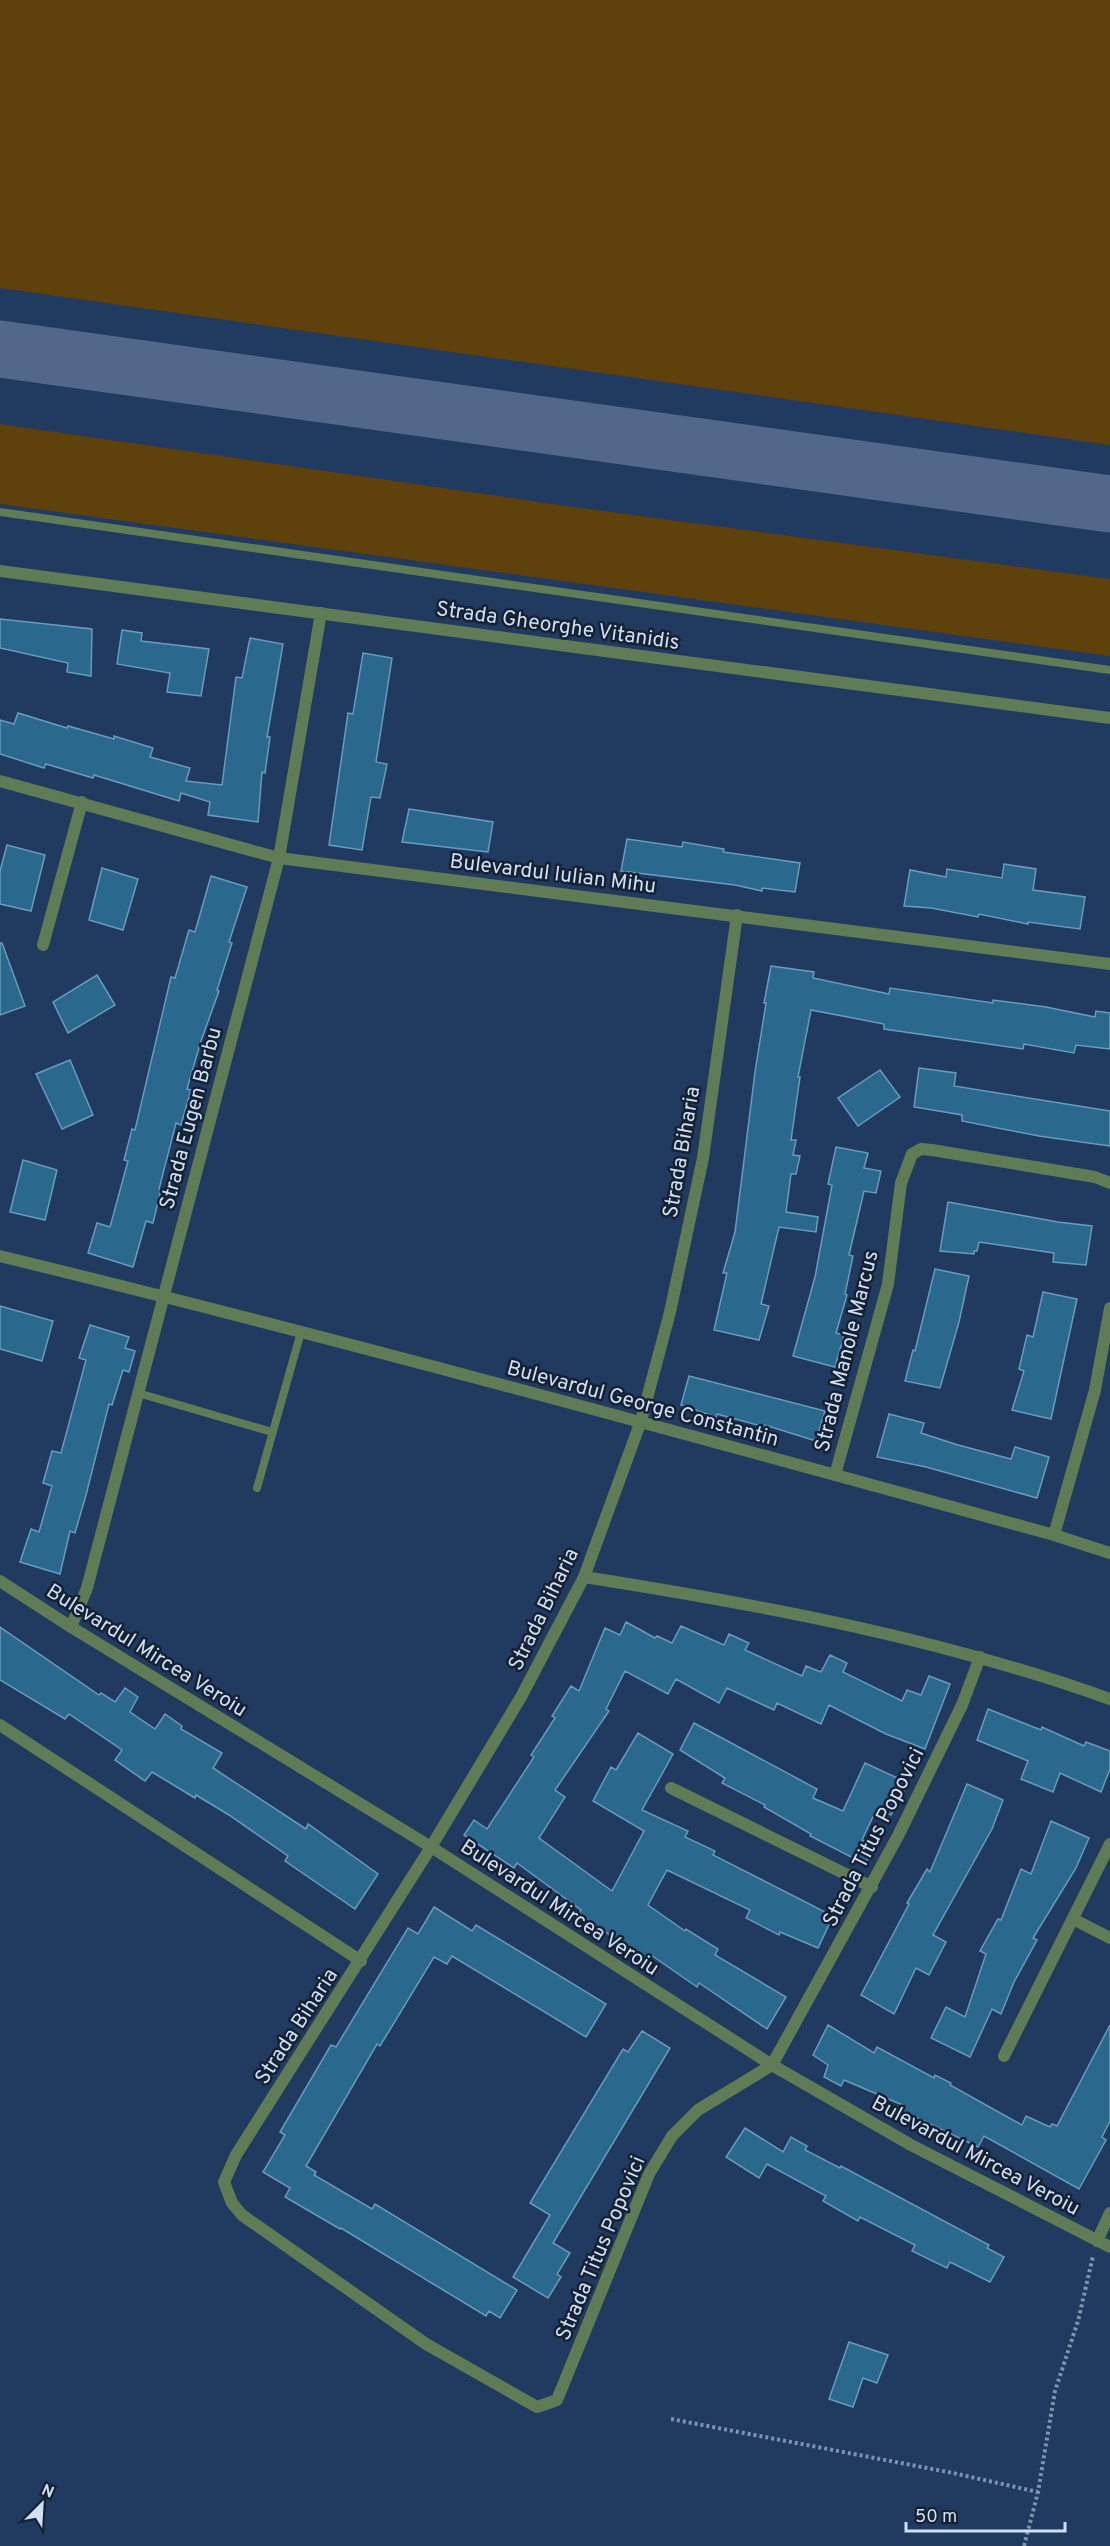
<svg xmlns="http://www.w3.org/2000/svg" width="1110" height="2546" font-family="Overpass,sans-serif">
	<rect width="100%" height="100%" fill="#213a5f"/>
	<g fill="#5f420b">
		<polygon points="0,0 1110,0 1110,445 0,288"/>
		<polygon points="0,424 573,507 1110,579 1110,656 0,504"/>
	</g>
	<g fill="none" stroke-linecap="round" stroke-linejoin="round">
		<polyline stroke="#52688a" stroke-width="57" points="0,349 1110,504"/>
	</g>
	<g fill="#2a698d" stroke="#699bbc" stroke-width="1.5">
		<polygon points="0,619 92,629 91,676 67,672 68,663 0,648"/>
		<polygon points="122,630 142,633 141,641 209,649 201,696 167,692 170,673 117,664"/>
		<polygon points="250,638 283,644 267,737 270,737 265,773 262,772 258,822 208,815 210,802 181,793 179,801 94,775 93,778 46,764 44,768 0,754 0,720 14,724 18,713 67,728 68,726 114,739 114,736 153,748 150,757 190,768 186,781 222,785 236,677 242,678"/>
		<polygon points="363,653 392,658 376,762 387,764 380,798 371,797 362,850 329,845 348,713 353,714"/>
		<polygon points="409,809 493,822 488,852 402,842"/>
		<polygon points="627,839 682,847 683,842 724,849 723,852 800,863 795,892 762,888 762,891 735,885 621,871"/>
		<polygon points="7,845 45,855 31,911 0,904 0,871"/>
		<polygon points="1004,864 1036,869 1033,890 1085,897 1080,929 1028,922 1028,924 979,914 978,917 931,908 904,906 910,870 946,877 947,869 1002,878"/>
		<polygon points="102,868 138,879 123,930 89,920"/>
		<polygon points="211,876 247,887 229,942 232,943 217,990 219,991 201,1041 187,1089 191,1090 181,1125 176,1123 159,1189 161,1190 153,1223 146,1221 133,1267 88,1253 97,1223 110,1227 128,1161 124,1160 132,1129 135,1130 171,977 175,978 189,930 195,932"/>
		<polygon points="0,943 2,943 25,1006 0,1015"/>
		<polygon points="771,966 814,972 813,978 889,994 890,988 993,1003 993,1000 1046,1007 1095,1017 1096,1011 1110,1013 1110,1049 1076,1045 1074,1053 1024,1044 1023,1049 884,1029 884,1024 811,1010 798,1077 800,1077 791,1140 796,1140 793,1155 800,1156 796,1174 791,1174 786,1212 818,1217 816,1232 779,1227 761,1304 769,1306 759,1340 714,1330 727,1273 723,1273 735,1232 755,1072 766,1003 764,1003"/>
		<polygon points="97,975 115,1005 68,1033 53,1002"/>
		<polygon points="70,1060 93,1115 62,1129 36,1074"/>
		<polygon points="919,1068 956,1073 954,1086 1110,1111 1110,1146 1039,1136 962,1121 962,1115 914,1107"/>
		<polygon points="880,1070 900,1097 858,1126 838,1098"/>
		<polygon points="836,1147 868,1153 864,1168 881,1171 876,1193 864,1191 849,1255 853,1256 845,1294 847,1295 836,1333 844,1335 835,1367 793,1356 815,1277 832,1185 828,1184"/>
		<polygon points="23,1160 57,1170 45,1220 10,1212"/>
		<polygon points="948,1202 1058,1222 1092,1226 1086,1265 1053,1262 1054,1253 979,1242 977,1251 974,1251 974,1254 940,1251"/>
		<polygon points="935,1269 969,1276 959,1322 940,1388 905,1381 913,1350 915,1351"/>
		<polygon points="1043,1292 1077,1299 1051,1419 1012,1410 1024,1371 1019,1369 1027,1335 1033,1337"/>
		<polygon points="0,1306 53,1321 42,1361 0,1349"/>
		<polygon points="90,1325 129,1337 125,1348 135,1351 129,1372 123,1370 112,1405 109,1404 86,1495 75,1533 70,1531 60,1574 20,1562 31,1529 39,1532 52,1486 43,1483 52,1451 61,1453 86,1360 79,1358"/>
		<polygon points="689,1376 825,1411 816,1441 765,1425 765,1427 717,1414 716,1417 681,1405"/>
		<polygon points="889,1414 924,1423 921,1433 958,1445 1011,1459 1015,1447 1049,1457 1037,1498 926,1467 877,1457"/>
		<polygon points="626,1622 655,1638 657,1636 672,1643 681,1626 724,1645 729,1634 749,1643 745,1650 802,1676 806,1666 821,1672 830,1655 847,1663 843,1672 902,1701 907,1690 921,1695 929,1676 950,1684 925,1749 886,1734 829,1705 821,1724 777,1703 774,1710 727,1688 719,1703 676,1679 668,1694 625,1671 606,1709 609,1711 555,1790 565,1797 539,1838 612,1891 644,1831 593,1801 611,1767 616,1770 638,1733 673,1754 642,1810 688,1831 685,1837 715,1851 713,1855 833,1916 818,1948 780,1932 779,1935 746,1918 750,1910 667,1870 648,1905 685,1931 686,1929 718,1949 715,1955 786,1997 767,2029 699,1983 697,1987 651,1955 648,1961 579,1914 581,1910 517,1863 514,1868 464,1835 474,1820 487,1829 534,1757 531,1755 555,1718 552,1716 571,1686 579,1691 605,1628 620,1635"/>
		<polygon points="0,1627 99,1695 101,1693 115,1702 125,1688 138,1697 130,1712 155,1729 165,1714 182,1726 181,1729 222,1753 213,1768 306,1829 308,1824 378,1874 355,1909 285,1861 288,1856 229,1815 196,1795 195,1798 152,1772 145,1781 115,1760 122,1750 69,1714 65,1719 0,1680"/>
		<polygon points="988,1709 1041,1730 1042,1727 1084,1746 1086,1742 1110,1751 1110,1769 1101,1792 1060,1773 1053,1792 1021,1779 1028,1761 977,1740"/>
		<polygon points="694,1723 817,1789 813,1798 843,1811 865,1763 908,1783 891,1815 877,1808 862,1840 874,1845 865,1864 810,1836 811,1834 764,1807 765,1805 722,1783 725,1778 680,1750"/>
		<polygon points="967,1784 1003,1800 992,1829 933,1935 946,1942 929,1975 916,1968 894,2014 861,1995 909,1904 907,1903 927,1869 930,1872"/>
		<polygon points="1051,1821 1089,1838 1076,1868 1033,1938 1037,1940 1014,1982 1001,2014 992,2009 970,2057 931,2038 946,2007 965,2017 986,1954 980,1951 998,1919 1001,1920 1021,1869 1031,1874"/>
		<polygon points="434,1907 472,1931 476,1925 606,2004 586,2037 452,1956 447,1964 434,1957 380,2046 377,2044 306,2166 316,2172 314,2175 372,2209 375,2204 517,2290 500,2318 489,2311 486,2316 341,2228 340,2229 285,2197 290,2188 263,2172 285,2135 280,2132 331,2045 336,2047 408,1928 418,1934"/>
		<polygon points="828,2025 874,2053 877,2047 934,2078 935,2075 951,2083 950,2085 1022,2125 1026,2116 1050,2127 1052,2124 1057,2126 1110,2025 1110,2121 1102,2137 1106,2140 1079,2189 984,2136 978,2147 903,2111 905,2106 844,2080 841,2086 824,2077 828,2065 813,2055"/>
		<polygon points="642,2031 670,2048 553,2243 570,2253 557,2274 561,2277 548,2298 513,2277 550,2215 530,2203 623,2049 628,2052"/>
		<polygon points="745,2128 783,2152 791,2137 807,2146 805,2150 840,2168 841,2166 989,2245 987,2248 1004,2257 990,2282 950,2262 947,2268 912,2251 915,2245 860,2217 858,2221 823,2201 826,2196 767,2164 759,2178 726,2157"/>
		<polygon points="849,2342 888,2355 877,2383 863,2378 853,2407 829,2399"/>
	</g>
	<g fill="none" stroke-linecap="round" stroke-linejoin="round">
		<g stroke="#7e93b0" stroke-width="4" stroke-dasharray="3 3" stroke-linecap="butt">
			<polyline points="671,2419 953,2473 1038,2492"/>
			<polyline points="1024,2546 1038,2492 1055,2391 1078,2321 1093,2256"/>
		</g>
		<g stroke="#607c56" stroke-width="8">
			<polyline points="0,512 1110,670"/>
			<polyline points="138,1393 272,1432"/>
			<polyline points="257,1488 301,1332"/>
		</g>
		<g stroke="#607c56" stroke-width="12">
			<polyline points="0,571 1110,718"/>
			<polyline points="0,781 279,858 1110,964"/>
			<polyline points="737,915 703,1158 670,1312 641,1421 584,1577 521,1697 431,1847 236,2155 224,2182 232,2203 242,2215 426,2344 537,2407 557,2400 649,2174 672,2136 698,2110 772,2065 898,1836 962,1705 980,1657"/>
			<polyline points="43,945 82,802"/>
			<path d="M0 1256C353 1342 704 1439 1054 1535L1110 1553"/>
			<polyline points="835,1475 888,1284 901,1183 912,1154 921,1149 932,1150 1095,1177 1110,1183"/>
			<polyline points="1054,1535 1095,1390 1110,1308"/>
			<path d="M584 1577C763 1605 939 1638 1110 1699"/>
			<polyline points="0,1581 71,1627 431,1847 772,2065 911,2145 1110,2247"/>
			<polyline points="71,1627 87,1588 279,858 321,613"/>
			<polyline points="0,1725 361,1961"/>
			<polyline points="671,1788 872,1887"/>
			<polyline points="1073,1919 1110,1938"/>
			<polyline points="1004,2056 1110,1844"/>
			<polyline points="1097,2241 1110,2213"/>
		</g>
	</g>
	<g text-anchor="middle" stroke-width="5" stroke-linejoin="round" paint-order="stroke">
		<g font-size="21" fill="#cfdff6" stroke="#162233">
			<text transform="translate(558 625) rotate(8)" y="7">Strada Gheorghe Vitanidis</text>
			<text transform="translate(553 873) rotate(7)" y="7">Bulevardul Iulian Mihu</text>
			<text transform="translate(190 1118) rotate(-75)" y="7">Strada Eugen Barbu</text>
			<text transform="translate(681 1152) rotate(-80)" y="7">Strada Biharia</text>
			<text transform="translate(846 1351) rotate(-76)" y="7">Strada Manole Marcus</text>
			<text transform="translate(643 1403) rotate(15)" y="7">Bulevardul George Constantin</text>
			<text transform="translate(543 1609) rotate(-64)" y="7">Strada Biharia</text>
			<text transform="translate(147 1650) rotate(32)" y="7">Bulevardul Mircea Veroiu</text>
			<text transform="translate(873 1837) rotate(-63)" y="7">Strada Titus Popovici</text>
			<text transform="translate(560 1907) rotate(33)" y="7">Bulevardul Mircea Veroiu</text>
			<text transform="translate(296 2026) rotate(-57)" y="7">Strada Biharia</text>
			<text transform="translate(976 2155) rotate(28)" y="7">Bulevardul Mircea Veroiu</text>
			<text transform="translate(600 2248) rotate(-67)" y="7">Strada Titus Popovici</text>
		</g>
	</g>
	<g transform="translate(42 2504) rotate(24)" stroke="#162233" stroke-width="4.5" paint-order="stroke">
	<path d="M0-4.5L10 22L0 15L-10 22Z" fill="#cfdff6"/>
	<text y="-9" font-size="16" font-weight="bold" text-anchor="middle" fill="#cfdff6">N</text>
	</g>
	<path d="M906 2522v9h159v-9" fill="none" stroke="#cfdff6" stroke-width="3"/>
	<text x="915" y="2522" font-size="18" fill="#cfdff6" stroke="#162233" stroke-width="4.5" paint-order="stroke">50 m</text>
</svg>
